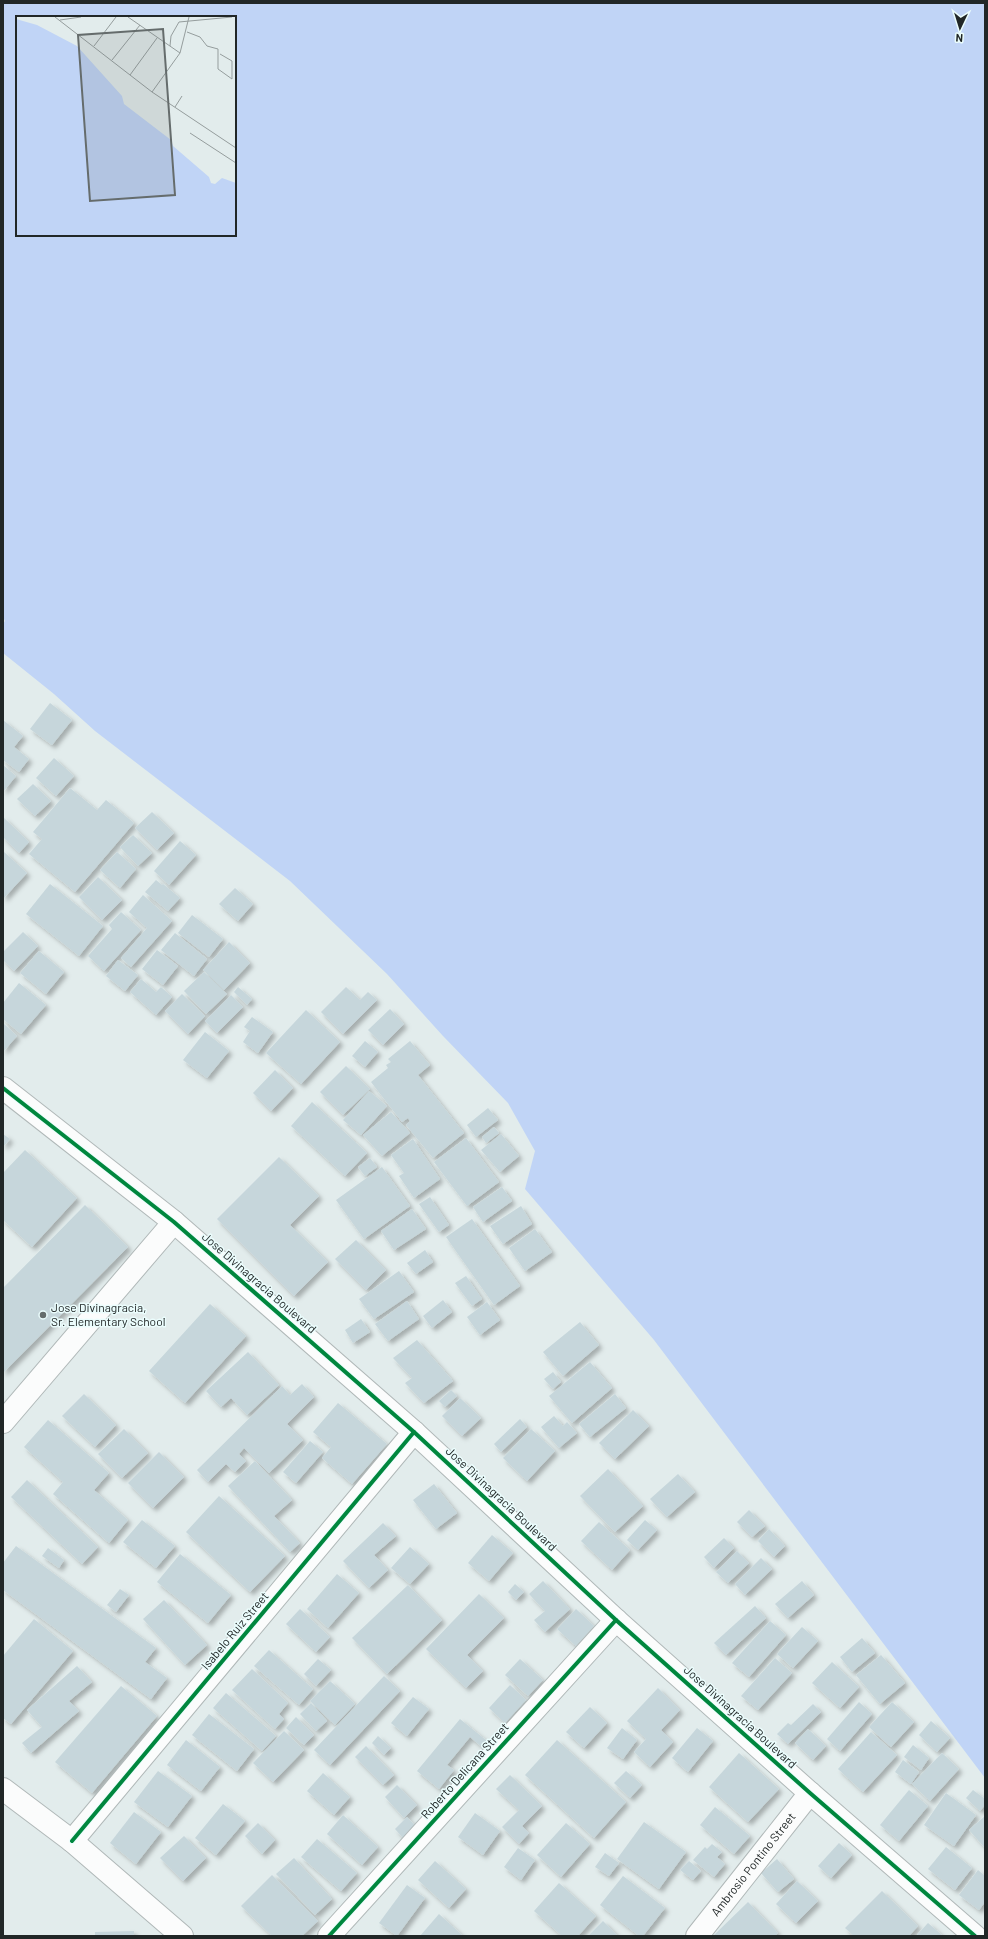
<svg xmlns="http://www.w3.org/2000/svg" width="988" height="1939" font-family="Barlow,sans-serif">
	<defs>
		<filter id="shadow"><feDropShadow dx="3.5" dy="3.5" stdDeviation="2" flood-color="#0004"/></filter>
	</defs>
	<rect width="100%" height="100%" fill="#e2ecec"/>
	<path fill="#c0d4f6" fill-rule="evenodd" d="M3 3H985V1778L654 1340 525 1189 535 1151 508 1103 443 1036 387 974 290 881 95 731 54 694 3 653V624L5 621 3 617ZM17 17H235V235H17Z"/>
	<g fill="#c6d6db" filter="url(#shadow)">
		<polygon points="50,703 72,720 52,745 30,729"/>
		<polygon points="3,720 23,736 14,747 29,759 19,772 3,760"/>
		<polygon points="54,758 74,776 56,796 36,778"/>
		<polygon points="3,765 16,776 3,792"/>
		<polygon points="33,784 51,801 35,816 17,799"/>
		<polygon points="70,788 97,810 106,800 134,823 75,892 29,854 42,839 33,832"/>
		<polygon points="152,812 174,833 157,850 135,828"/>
		<polygon points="3,817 29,842 19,853 3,837"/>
		<polygon points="133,835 152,853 138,866 120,847"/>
		<polygon points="180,841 196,855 169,885 154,871"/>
		<polygon points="3,851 27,873 3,899"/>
		<polygon points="117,852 136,869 120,888 100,870"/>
		<polygon points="98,877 122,900 102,920 79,897"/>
		<polygon points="156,880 162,885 163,884 180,898 168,911 145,892"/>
		<polygon points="50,884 103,926 79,956 26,914"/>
		<polygon points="235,888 253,904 238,921 219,904"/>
		<polygon points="143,895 172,921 131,967 121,958 147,928 129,912"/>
		<polygon points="121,912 141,930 104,971 88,956 112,929 109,925"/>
		<polygon points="192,915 223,939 209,957 178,933"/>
		<polygon points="23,932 38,946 14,971 3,960 3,952"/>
		<polygon points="175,933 207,959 194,976 161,950"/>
		<polygon points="229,942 250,963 224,990 203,970"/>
		<polygon points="157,950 178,966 163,985 142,969"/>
		<polygon points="39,951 64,972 46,994 20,973"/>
		<polygon points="118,960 138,975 125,991 106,976"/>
		<polygon points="204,972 227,994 206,1014 184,991"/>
		<polygon points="141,979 156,992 161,987 172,997 156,1015 130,992"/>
		<polygon points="19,983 46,1005 21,1034 3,1019 3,1003"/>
		<polygon points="238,987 252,999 247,1005 234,992"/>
		<polygon points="346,987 360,1000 368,992 377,1000 343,1034 321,1012"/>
		<polygon points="182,994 205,1016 188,1034 165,1011"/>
		<polygon points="231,995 243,1007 217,1033 205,1021"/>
		<polygon points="390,1009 404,1024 383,1045 368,1030"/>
		<polygon points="306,1010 340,1042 301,1084 266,1053"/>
		<polygon points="252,1017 273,1032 258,1053 243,1042 250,1031 244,1027"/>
		<polygon points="3,1023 17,1036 3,1052"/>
		<polygon points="205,1032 229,1051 207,1078 183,1060"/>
		<polygon points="365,1041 378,1052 365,1067 352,1056"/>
		<polygon points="410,1041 430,1065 418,1075 464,1133 433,1158 406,1125 410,1121 408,1118 402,1122 371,1082 388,1068 386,1065 391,1062 388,1059"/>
		<polygon points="346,1066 370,1089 343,1115 320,1092"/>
		<polygon points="275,1070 293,1088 271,1111 253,1093"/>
		<polygon points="369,1091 387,1106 361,1135 343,1120"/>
		<polygon points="312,1102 367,1153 345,1176 291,1126"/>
		<polygon points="488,1108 498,1120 476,1137 467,1125"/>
		<polygon points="391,1112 410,1133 382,1156 363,1135"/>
		<polygon points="494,1127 499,1133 486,1143 482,1137"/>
		<polygon points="3,1134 10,1139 3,1147"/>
		<polygon points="501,1134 519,1156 500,1172 481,1150"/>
		<polygon points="466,1138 499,1182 467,1206 434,1162"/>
		<polygon points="413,1139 440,1179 414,1198 399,1176 404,1173 391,1155"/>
		<polygon points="25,1150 77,1198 32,1247 3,1220 3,1173"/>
		<polygon points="279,1157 319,1196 290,1225 328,1262 294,1296 217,1219"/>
		<polygon points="370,1158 377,1167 365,1176 358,1167"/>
		<polygon points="382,1167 410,1206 364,1239 336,1200"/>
		<polygon points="502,1187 512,1201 483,1222 473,1207"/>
		<polygon points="430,1197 449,1225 439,1232 419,1204"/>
		<polygon points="85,1205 128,1247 3,1373 3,1288"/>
		<polygon points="521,1206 532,1224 503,1244 490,1226"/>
		<polygon points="412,1209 426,1229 394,1250 381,1231"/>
		<polygon points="472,1219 520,1286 494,1305 446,1237"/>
		<polygon points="535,1229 552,1252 525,1271 509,1248"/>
		<polygon points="356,1240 386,1270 366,1290 335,1259"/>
		<polygon points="425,1250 433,1262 416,1274 407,1263"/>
		<polygon points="399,1271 414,1292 374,1319 359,1299"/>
		<polygon points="466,1276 482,1299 472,1306 455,1283"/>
		<polygon points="443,1300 452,1312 432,1328 423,1316"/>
		<polygon points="407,1301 419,1319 388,1341 375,1324"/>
		<polygon points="487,1302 500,1320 480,1335 467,1317"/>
		<polygon points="210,1304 246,1336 185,1403 149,1371"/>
		<polygon points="361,1319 370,1332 353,1343 345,1330"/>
		<polygon points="580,1322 599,1345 563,1376 543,1352"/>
		<polygon points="417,1340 453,1381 424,1403 405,1383 412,1378 393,1358"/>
		<polygon points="248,1352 279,1385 247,1415 231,1398 221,1407 206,1391"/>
		<polygon points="590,1362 612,1388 572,1423 549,1396"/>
		<polygon points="553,1372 561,1382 553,1389 544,1379"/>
		<polygon points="302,1384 314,1397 287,1424 303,1440 269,1473 244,1448 239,1454 246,1461 235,1472 226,1464 208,1482 197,1470 282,1386 290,1395"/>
		<polygon points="451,1390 457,1396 445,1407 439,1401"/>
		<polygon points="84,1394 116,1425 95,1447 62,1416"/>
		<polygon points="615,1394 626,1408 590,1437 579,1424"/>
		<polygon points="460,1398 481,1418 462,1436 442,1416"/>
		<polygon points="338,1403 387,1444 352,1484 322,1458 331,1447 313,1432"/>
		<polygon points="633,1410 649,1426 615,1459 599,1443"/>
		<polygon points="554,1416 563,1426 567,1422 577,1433 559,1448 541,1427"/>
		<polygon points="520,1419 527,1427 501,1452 494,1444"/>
		<polygon points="48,1420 109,1473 94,1490 128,1520 109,1543 53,1494 63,1482 24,1447"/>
		<polygon points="124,1429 148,1453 122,1478 98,1454"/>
		<polygon points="531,1429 555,1451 527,1481 503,1458"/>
		<polygon points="310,1441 323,1452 296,1483 283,1472"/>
		<polygon points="159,1452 184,1477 153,1508 128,1483"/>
		<polygon points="255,1461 292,1500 274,1516 300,1543 290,1552 228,1486"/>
		<polygon points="608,1469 643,1506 615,1532 580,1496"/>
		<polygon points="678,1474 695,1492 667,1517 650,1499"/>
		<polygon points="27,1480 98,1547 82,1564 11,1497"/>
		<polygon points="434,1484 457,1513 436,1529 413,1500"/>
		<polygon points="219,1496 285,1556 250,1592 186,1532"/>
		<polygon points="749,1510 765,1526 752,1537 737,1522"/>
		<polygon points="142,1520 175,1546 156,1568 123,1542"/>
		<polygon points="645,1520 657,1530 638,1550 627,1540"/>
		<polygon points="599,1522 630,1550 612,1570 581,1541"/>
		<polygon points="383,1523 396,1536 374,1555 388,1570 369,1588 343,1561"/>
		<polygon points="769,1529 785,1546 774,1557 758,1541"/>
		<polygon points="492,1535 513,1553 489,1581 468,1563"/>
		<polygon points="724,1538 734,1548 714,1568 704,1557"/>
		<polygon points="16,1546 156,1648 145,1662 167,1678 151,1699 3,1590 3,1563"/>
		<polygon points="410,1547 429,1564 410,1584 391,1568"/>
		<polygon points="48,1548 64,1560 59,1568 42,1556"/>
		<polygon points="737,1551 749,1563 728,1583 716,1572"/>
		<polygon points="180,1554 231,1595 208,1623 157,1582"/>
		<polygon points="761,1558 772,1569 745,1595 735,1584"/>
		<polygon points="337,1574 359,1593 328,1628 307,1609"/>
		<polygon points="543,1581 570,1609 545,1632 534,1620 545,1611 529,1594"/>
		<polygon points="802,1581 814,1595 788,1618 775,1604"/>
		<polygon points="515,1584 524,1592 516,1600 508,1592"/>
		<polygon points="408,1585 442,1620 387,1674 352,1638"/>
		<polygon points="120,1589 129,1595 116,1612 107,1605"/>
		<polygon points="479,1594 504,1618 467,1655 483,1671 466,1688 426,1649"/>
		<polygon points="164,1600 207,1645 185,1665 143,1619"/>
		<polygon points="755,1606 766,1618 726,1655 714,1643"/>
		<polygon points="300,1609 330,1637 316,1652 286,1624"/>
		<polygon points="576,1609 594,1626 576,1646 557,1629"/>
		<polygon points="34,1619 73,1651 11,1724 3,1718 3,1656"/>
		<polygon points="770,1621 786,1635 749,1677 732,1663"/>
		<polygon points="802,1627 818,1641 793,1668 777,1654"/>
		<polygon points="862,1638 875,1653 852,1672 840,1657"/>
		<polygon points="269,1650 313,1689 299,1705 254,1666"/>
		<polygon points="881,1655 905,1683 880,1704 856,1675"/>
		<polygon points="775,1658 792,1673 758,1710 741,1696"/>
		<polygon points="318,1659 331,1670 316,1686 304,1674"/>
		<polygon points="520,1659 543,1680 528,1696 505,1675"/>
		<polygon points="832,1662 859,1687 840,1708 812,1683"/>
		<polygon points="77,1666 92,1682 69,1701 79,1711 31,1753 22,1743 42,1727 27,1710"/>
		<polygon points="252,1669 288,1703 279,1714 284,1719 275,1729 232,1690"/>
		<polygon points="384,1676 400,1691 330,1765 314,1750"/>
		<polygon points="330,1681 355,1704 335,1725 310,1701"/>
		<polygon points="510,1685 526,1700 505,1723 489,1708"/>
		<polygon points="121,1686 157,1716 92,1793 55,1762"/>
		<polygon points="658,1688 680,1710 661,1730 673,1742 650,1767 634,1752 646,1739 627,1721"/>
		<polygon points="226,1693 276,1736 262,1751 213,1708"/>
		<polygon points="413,1697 429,1709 407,1736 391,1723"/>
		<polygon points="859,1702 872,1714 840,1751 827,1739"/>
		<polygon points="892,1702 914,1722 891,1747 869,1727"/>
		<polygon points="311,1703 327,1721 316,1731 300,1714"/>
		<polygon points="813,1704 821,1712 788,1744 777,1734 788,1723 791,1725"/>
		<polygon points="590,1707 607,1723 584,1748 566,1732"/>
		<polygon points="209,1714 254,1749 237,1771 192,1735"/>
		<polygon points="296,1717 314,1735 304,1745 286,1728"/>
		<polygon points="460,1719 487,1741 482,1747 470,1737 447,1765 454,1770 439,1789 417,1771"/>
		<polygon points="931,1721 950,1738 937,1752 919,1735"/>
		<polygon points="622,1728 637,1740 623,1759 607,1748"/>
		<polygon points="697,1728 713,1741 688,1772 672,1758"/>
		<polygon points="808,1729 826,1746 813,1760 795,1743"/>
		<polygon points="284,1731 304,1750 273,1782 253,1763"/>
		<polygon points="871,1732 897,1755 863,1792 838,1769"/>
		<polygon points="378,1736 391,1748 384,1755 372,1743"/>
		<polygon points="186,1740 220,1767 201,1791 167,1765"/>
		<polygon points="557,1740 626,1802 594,1838 525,1775"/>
		<polygon points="913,1745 929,1758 921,1770 904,1757"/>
		<polygon points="366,1746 394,1775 383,1785 355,1757"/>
		<polygon points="739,1753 779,1789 748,1822 709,1787"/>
		<polygon points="942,1753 959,1769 930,1801 912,1784"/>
		<polygon points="903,1760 919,1772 911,1784 895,1772"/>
		<polygon points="158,1771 192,1796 168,1827 134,1802"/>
		<polygon points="626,1771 642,1785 630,1798 614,1783"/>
		<polygon points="323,1773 350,1797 334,1815 307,1791"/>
		<polygon points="510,1775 542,1806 522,1826 529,1833 519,1844 502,1827 519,1810 496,1789"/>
		<polygon points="397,1785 417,1805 404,1818 385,1797"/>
		<polygon points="909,1790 928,1806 899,1841 880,1825"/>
		<polygon points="973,1790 985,1799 985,1805 980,1811 966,1798"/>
		<polygon points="946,1793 976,1815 954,1846 924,1825"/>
		<polygon points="223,1804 245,1821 216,1855 195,1838"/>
		<polygon points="715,1807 750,1836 734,1854 700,1825"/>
		<polygon points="134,1812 161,1832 136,1864 110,1843"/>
		<polygon points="475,1813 500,1831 483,1855 458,1837"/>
		<polygon points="343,1815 378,1847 362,1865 327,1834"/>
		<polygon points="985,1816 985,1848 969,1830"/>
		<polygon points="407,1817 417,1828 405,1840 395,1829"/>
		<polygon points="644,1822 686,1852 659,1889 617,1859"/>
		<polygon points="258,1823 275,1840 262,1854 245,1836"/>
		<polygon points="566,1823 590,1844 561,1877 537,1855"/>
		<polygon points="184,1836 206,1858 183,1881 160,1858"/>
		<polygon points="317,1839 357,1873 341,1891 301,1857"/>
		<polygon points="839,1843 852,1855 831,1878 818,1866"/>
		<polygon points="712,1844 722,1852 717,1857 725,1864 714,1877 693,1860 705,1847 707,1849"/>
		<polygon points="946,1847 972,1868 955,1890 928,1869"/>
		<polygon points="518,1848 535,1860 521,1880 504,1867"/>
		<polygon points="605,1853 619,1863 609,1876 595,1867"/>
		<polygon points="294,1858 332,1899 315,1915 276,1874"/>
		<polygon points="777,1859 794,1879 778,1892 761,1873"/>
		<polygon points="435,1861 466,1889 449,1908 418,1880"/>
		<polygon points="689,1861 701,1871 693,1880 680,1870"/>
		<polygon points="978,1870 985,1876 985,1902 979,1910 959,1895"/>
		<polygon points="272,1875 318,1921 302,1936 272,1936 241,1906"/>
		<polygon points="623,1876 665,1908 643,1936 639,1936 600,1905"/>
		<polygon points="797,1881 818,1901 796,1923 776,1904"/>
		<polygon points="559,1883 596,1916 578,1936 562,1936 534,1911"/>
		<polygon points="407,1885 425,1898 397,1936 379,1923"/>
		<polygon points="882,1891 918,1926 909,1936 854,1936 845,1928"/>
		<polygon points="748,1902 778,1933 775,1936 713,1936"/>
		<polygon points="439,1914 463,1936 420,1936"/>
		<polygon points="603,1921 618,1936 588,1936"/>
		<polygon points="928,1923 943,1936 916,1936"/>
		<polygon points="134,1931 134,1936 95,1936 95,1932"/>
	</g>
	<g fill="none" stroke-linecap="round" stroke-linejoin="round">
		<g stroke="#b0b8b8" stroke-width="24">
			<g id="minor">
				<polyline points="3,1088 174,1222 414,1432 616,1620 810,1793 975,1936"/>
				<polyline points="3,1422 174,1222"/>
				<polyline points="3,1789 72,1841 182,1936"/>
				<polyline points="72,1841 414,1432"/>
				<polyline points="329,1936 616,1620"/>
				<path id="s1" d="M697 1936 810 1793"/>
			</g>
		</g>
		<use href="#minor" stroke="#fbfcfc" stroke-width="22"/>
		<g stroke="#ebfdfd" stroke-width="6">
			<g id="cycleway">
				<polyline points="3,1088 174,1222 414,1432 616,1620 810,1793 975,1936"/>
				<polyline points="72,1841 414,1432"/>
				<polyline points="329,1936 616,1620"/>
			</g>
		</g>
		<use href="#cycleway" stroke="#00873e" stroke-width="4"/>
	</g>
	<circle fill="#656c6c" stroke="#ebfdfd" stroke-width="1.5" cx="43" cy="1315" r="4"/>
	<g text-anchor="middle" stroke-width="3" stroke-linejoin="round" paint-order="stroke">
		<g font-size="12" fill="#212727" stroke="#ebfdfd">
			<text transform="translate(259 1283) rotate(41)" y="4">Jose Divinagracia Boulevard</text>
			<text transform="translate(501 1499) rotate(43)" y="4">Jose Divinagracia Boulevard</text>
			<text transform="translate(235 1631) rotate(-50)" y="4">Isabelo Ruiz Street</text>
			<text transform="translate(740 1717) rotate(42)" y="4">Jose Divinagracia Boulevard</text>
			<text transform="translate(465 1771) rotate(-48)" y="4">Roberto Delicana Street</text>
			<text dy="4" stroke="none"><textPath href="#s1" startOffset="91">Ambrosio Pontino Street</textPath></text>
		</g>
		<g font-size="12" fill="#212727" stroke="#ebfdfd" text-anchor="start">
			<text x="51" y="1312">Jose Divinagracia,<tspan x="51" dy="14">Sr. Elementary School</tspan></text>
		</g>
	</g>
	<g transform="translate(16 16)">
		<rect width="220" height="220" fill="#e2ecec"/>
		<path d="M0 3 21 9 61 30 106 80 108 88 155 124 157 130 193 161 195 167 199 168 206 162 220 167V219H0Z" fill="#c0d4f6"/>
		<path fill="none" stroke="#959d9d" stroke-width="1" d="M39 1 136 76 220 132M112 1 164 37M44 4 65 1M171 16 184 21 191 30 202 33V53L216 63V45L204 38M78 30 100 1M154 30 155 20 163 6 216 1M96 44 124 9M114 59 141 22M136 76 164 37 173 1M159 91 166 80M174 117 220 147"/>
		<path fill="#656c6c" fill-opacity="0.15" stroke="#656c6c" stroke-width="2" d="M147 13 159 179 74 185 62 19Z"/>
		<rect width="220" height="220" fill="none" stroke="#212727" stroke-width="2"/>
	</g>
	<rect width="988" height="1939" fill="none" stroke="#212727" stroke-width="8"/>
	<g transform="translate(960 28) rotate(184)" stroke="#ebfdfd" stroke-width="3" paint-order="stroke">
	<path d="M0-3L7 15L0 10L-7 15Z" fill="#212727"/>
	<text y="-6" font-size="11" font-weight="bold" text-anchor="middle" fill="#212727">N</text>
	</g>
</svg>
